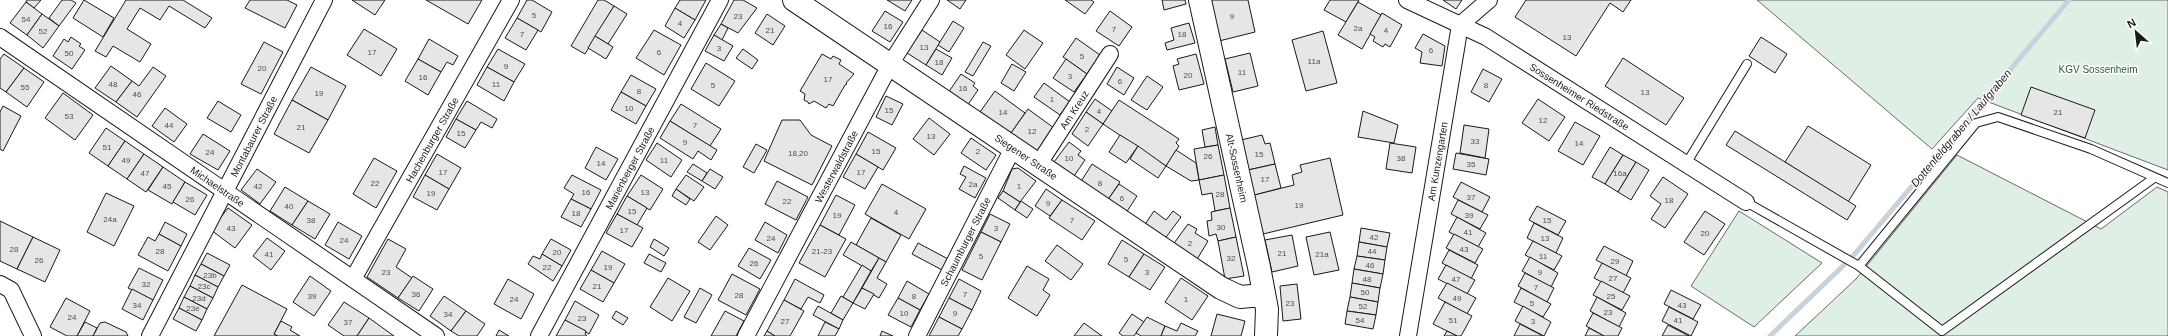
<svg xmlns="http://www.w3.org/2000/svg" width="2168" height="336" font-family="Helvetica,sans-serif">
	<rect width="100%" height="100%" fill="#fff"/>
	<g fill="#e0efe3" stroke="#6a6a6a">
		<polygon points="1757,0 2168,0 2168,170 1978,98 1932,149"/>
		<polygon points="1957,155 2101,229 2157,187 2168,192 2168,336 1795,336 1856,279"/>
		<polygon points="1739,211 1822,263 1754,327 1691,286"/>
	</g>
	<g fill="none" stroke-linecap="round" stroke-linejoin="round">
		<g stroke="#c6d2dc" stroke-width="5">
			<polyline points="1853,256 2069,0"/>
			<polyline points="1770,336 1845,264"/>
		</g>
	</g>
	<g fill="#e6e6e6" stroke="#1a1a1a">
		<polygon points="27,0 41,0 34,8 26,2"/>
		<polygon points="62,0 71,0 76,3 59,26 49,18"/>
		<polygon points="84,0 114,18 103,37 73,18"/>
		<polygon points="126,0 183,0 212,18 205,28 169,6 160,20 140,8 127,29 151,44 140,62 113,46 106,57 95,51"/>
		<polygon points="250,0 287,0 297,5 285,28 245,8"/>
		<polygon points="352,0 385,0 375,15"/>
		<polygon points="426,0 482,0 468,24"/>
		<polygon points="527,0 532,0 552,12 541,32 517,18"/>
		<polygon points="598,0 604,0 614,6 585,54 571,46"/>
		<polygon points="680,0 706,0 695,20 675,8"/>
		<polygon points="734,0 743,0 757,8 738,33 721,24"/>
		<polygon points="887,0 912,0 905,11"/>
		<polygon points="947,0 966,0 960,9"/>
		<polygon points="1065,0 1091,0 1094,2 1085,14"/>
		<polygon points="1162,0 1185,0 1186,4 1164,10"/>
		<polygon points="1209,0 1248,0 1255,32 1219,41"/>
		<polygon points="1330,0 1359,0 1346,22 1324,10"/>
		<polygon points="1443,0 1462,0 1456,9"/>
		<polygon points="1526,0 1631,0 1623,12 1610,3 1576,56 1515,17"/>
		<polygon points="26,2 42,14 27,35 10,23"/>
		<polygon points="1358,2 1381,15 1362,49 1338,35"/>
		<polygon points="614,6 627,14 608,44 595,36"/>
		<polygon points="675,8 695,20 684,38 665,26"/>
		<polygon points="885,11 903,22 890,42 872,31"/>
		<polygon points="1110,11 1132,27 1119,46 1096,31"/>
		<polygon points="1382,13 1402,25 1390,47 1385,44 1383,47 1373,41 1375,37 1370,34"/>
		<polygon points="42,14 59,26 43,48 27,35"/>
		<polygon points="767,14 785,26 773,45 755,33"/>
		<polygon points="517,18 538,30 526,50 505,38"/>
		<polygon points="953,21 964,28 949,52 938,45"/>
		<polygon points="1189,23 1195,43 1167,50 1165,43 1174,40 1171,28"/>
		<polygon points="721,24 728,28 722,40 714,35"/>
		<polygon points="364,29 397,49 381,76 347,55"/>
		<polygon points="654,30 681,45 664,75 636,58"/>
		<polygon points="922,30 940,42 926,65 907,53"/>
		<polygon points="1024,30 1043,43 1025,69 1006,55"/>
		<polygon points="1323,31 1337,83 1306,91 1292,40"/>
		<polygon points="1423,34 1445,46 1442,66 1420,63 1422,52 1415,48"/>
		<polygon points="714,35 733,46 724,61 705,51"/>
		<polygon points="595,36 613,47 606,59 588,48"/>
		<polygon points="71,37 81,44 79,46 85,50 72,69 53,56 64,39 68,42"/>
		<polygon points="1761,37 1787,54 1775,73 1749,56"/>
		<polygon points="1076,38 1100,55 1087,74 1063,57"/>
		<polygon points="429,39 458,56 453,65 447,62 441,72 418,59"/>
		<polygon points="264,42 283,52 261,94 241,84"/>
		<polygon points="983,42 991,46 973,76 965,72"/>
		<polygon points="498,49 525,64 514,82 487,67"/>
		<polygon points="743,49 758,60 752,69 736,58"/>
		<polygon points="936,49 952,58 942,75 926,65"/>
		<polygon points="1250,53 1258,86 1233,92 1225,59"/>
		<polygon points="4,54 24,68 6,92 0,88 0,59"/>
		<polygon points="822,54 831,59 833,56 841,60 839,64 854,74 846,83 847,84 845,85 833,106 829,104 826,108 814,101 809,104 808,102 804,100 805,94 800,91"/>
		<polygon points="1196,54 1204,84 1179,90 1173,66 1179,64 1177,59"/>
		<polygon points="1623,58 1684,98 1666,125 1605,86"/>
		<polygon points="418,59 441,72 428,95 405,81"/>
		<polygon points="1066,59 1087,74 1074,92 1053,78"/>
		<polygon points="706,63 735,81 719,106 691,89"/>
		<polygon points="1012,64 1026,72 1014,91 1001,83"/>
		<polygon points="111,66 132,81 116,102 95,88"/>
		<polygon points="153,67 166,76 137,117 116,102 132,81 139,86"/>
		<polygon points="311,67 346,86 328,120 292,100"/>
		<polygon points="487,67 514,82 504,101 477,85"/>
		<polygon points="1117,67 1134,78 1124,95 1107,84"/>
		<polygon points="24,68 44,82 27,107 6,92"/>
		<polygon points="1483,69 1502,79 1489,102 1471,92"/>
		<polygon points="961,74 975,83 973,86 978,90 967,106 948,93"/>
		<polygon points="631,75 656,89 646,106 621,92"/>
		<polygon points="1147,76 1163,87 1147,110 1131,100"/>
		<polygon points="1044,83 1070,102 1060,115 1034,97"/>
		<polygon points="2031,87 2095,110 2085,138 2021,115"/>
		<polygon points="995,91 1025,113 1011,133 980,112"/>
		<polygon points="621,92 646,106 636,124 611,110"/>
		<polygon points="63,93 93,115 75,140 45,118"/>
		<polygon points="886,96 903,104 892,125 876,117"/>
		<polygon points="1095,99 1112,111 1103,124 1086,112"/>
		<polygon points="1538,99 1565,117 1549,141 1522,123"/>
		<polygon points="292,100 328,120 309,153 274,134"/>
		<polygon points="1119,100 1179,139 1176,143 1179,146 1166,166 1103,124"/>
		<polygon points="218,101 241,115 231,132 207,118"/>
		<polygon points="467,101 497,119 492,128 481,122 476,130 456,119"/>
		<polygon points="681,104 721,129 710,146 670,121"/>
		<polygon points="3,106 21,116 3,151 0,149 0,112"/>
		<polygon points="165,108 187,124 174,142 152,126"/>
		<polygon points="1028,109 1054,128 1037,152 1011,133"/>
		<polygon points="1363,111 1398,125 1394,143 1358,137"/>
		<polygon points="1086,112 1103,124 1088,146 1072,134"/>
		<polygon points="929,118 950,134 934,155 913,139"/>
		<polygon points="456,119 476,130 465,148 446,137"/>
		<polygon points="782,120 800,120 811,135 832,146 812,185 764,161"/>
		<polygon points="670,121 717,150 711,160 698,151 693,159 660,138"/>
		<polygon points="1575,122 1600,136 1583,165 1558,151"/>
		<polygon points="1464,125 1489,129 1485,158 1460,153"/>
		<polygon points="1808,126 1871,165 1848,202 1785,162"/>
		<polygon points="1215,127 1218,145 1205,147 1202,130"/>
		<polygon points="106,128 125,141 108,166 89,153"/>
		<polygon points="1735,131 1856,206 1847,220 1726,145"/>
		<polygon points="868,132 896,148 883,170 856,154"/>
		<polygon points="203,134 230,151 218,170 190,154"/>
		<polygon points="1120,135 1138,146 1126,163 1109,152"/>
		<polygon points="1262,135 1265,144 1270,143 1275,164 1248,170 1241,140"/>
		<polygon points="971,138 996,155 986,170 961,153"/>
		<polygon points="125,141 144,154 127,179 108,166"/>
		<polygon points="1069,142 1081,151 1078,155 1085,160 1074,176 1054,162"/>
		<polygon points="657,143 682,160 671,177 646,160"/>
		<polygon points="1390,143 1416,147 1412,173 1386,169"/>
		<polygon points="756,144 767,150 754,173 743,167"/>
		<polygon points="1218,145 1224,175 1199,180 1194,149"/>
		<polygon points="1138,146 1166,166 1158,178 1130,159"/>
		<polygon points="596,147 618,159 606,180 585,168"/>
		<polygon points="1610,147 1623,155 1605,184 1592,177"/>
		<polygon points="1176,150 1196,163 1199,180 1191,181 1166,166"/>
		<polygon points="1456,153 1489,159 1486,175 1453,169"/>
		<polygon points="144,154 163,167 146,192 127,179"/>
		<polygon points="437,154 461,168 449,189 425,175"/>
		<polygon points="856,154 878,167 865,189 843,177"/>
		<polygon points="1623,155 1636,162 1618,192 1605,184"/>
		<polygon points="374,158 397,171 376,208 353,194"/>
		<polygon points="1330,158 1343,215 1263,234 1254,195 1294,185 1292,175 1302,172 1300,165"/>
		<polygon points="1636,162 1649,170 1631,200 1618,192"/>
		<polygon points="693,164 707,173 702,181 687,172"/>
		<polygon points="1092,164 1120,182 1107,201 1080,183"/>
		<polygon points="1275,164 1281,188 1254,195 1248,170"/>
		<polygon points="964,166 986,178 975,198 959,189 966,177 960,174"/>
		<polygon points="163,167 185,182 172,204 148,190"/>
		<polygon points="1018,168 1036,181 1020,202 1003,191 1012,169"/>
		<polygon points="257,169 276,182 260,204 241,190"/>
		<polygon points="710,169 723,177 715,189 702,181"/>
		<polygon points="425,175 449,189 437,210 413,197"/>
		<polygon points="572,175 601,190 591,209 571,199 574,194 564,188"/>
		<polygon points="641,175 663,189 650,210 627,196"/>
		<polygon points="686,175 704,187 694,201 676,189"/>
		<polygon points="1224,175 1230,208 1215,211 1212,193 1202,195 1199,180"/>
		<polygon points="1663,177 1688,194 1665,228 1651,219 1661,204 1650,196"/>
		<polygon points="777,181 808,197 796,220 765,204"/>
		<polygon points="185,182 207,195 195,215 173,202"/>
		<polygon points="1461,182 1490,197 1482,212 1453,197"/>
		<polygon points="882,184 926,209 909,239 865,214"/>
		<polygon points="1119,184 1137,196 1126,213 1107,201"/>
		<polygon points="285,187 308,201 292,225 270,211"/>
		<polygon points="676,189 690,199 686,205 672,196"/>
		<polygon points="1046,189 1062,200 1050,216 1035,206"/>
		<polygon points="1003,191 1020,202 1015,210 998,198"/>
		<polygon points="106,193 134,206 114,246 87,232"/>
		<polygon points="836,195 855,205 839,235 820,225"/>
		<polygon points="627,196 647,208 637,225 617,214"/>
		<polygon points="571,199 591,209 581,227 561,217"/>
		<polygon points="1062,200 1095,221 1082,240 1049,218"/>
		<polygon points="1458,200 1488,215 1480,229 1451,214"/>
		<polygon points="308,201 330,214 315,239 292,225"/>
		<polygon points="1021,201 1033,209 1027,218 1015,210"/>
		<polygon points="1537,206 1566,221 1558,235 1529,220"/>
		<polygon points="228,208 252,225 235,248 211,230"/>
		<polygon points="1230,208 1236,237 1218,241 1216,234 1209,236 1207,221 1212,220 1211,212"/>
		<polygon points="1154,211 1166,220 1173,211 1181,217 1164,240 1144,226"/>
		<polygon points="1705,211 1725,224 1704,255 1684,242"/>
		<polygon points="617,214 643,228 632,247 606,233"/>
		<polygon points="990,214 1010,224 1001,242 981,232"/>
		<polygon points="716,216 728,225 710,250 698,242"/>
		<polygon points="1457,217 1486,233 1478,247 1449,232"/>
		<polygon points="871,218 901,235 886,262 856,245"/>
		<polygon points="0,221 33,237 17,269 0,261"/>
		<polygon points="165,222 187,234 181,246 159,234"/>
		<polygon points="338,222 362,236 349,259 325,245"/>
		<polygon points="765,222 787,235 778,253 755,240"/>
		<polygon points="1534,223 1563,238 1556,253 1527,238"/>
		<polygon points="1188,224 1197,229 1195,233 1208,241 1196,261 1172,246"/>
		<polygon points="820,225 846,239 825,277 799,263"/>
		<polygon points="1361,228 1390,233 1387,247 1359,242"/>
		<polygon points="981,232 1001,242 982,280 962,270"/>
		<polygon points="1330,232 1339,270 1314,275 1306,237"/>
		<polygon points="159,234 181,246 168,271 138,255 148,237 155,241"/>
		<polygon points="1454,234 1483,249 1475,263 1446,248"/>
		<polygon points="1292,235 1298,266 1272,272 1265,240"/>
		<polygon points="33,237 60,250 45,282 17,269"/>
		<polygon points="1236,237 1244,276 1225,279 1218,241"/>
		<polygon points="267,238 285,251 271,270 253,256"/>
		<polygon points="388,239 406,249 396,267 412,278 398,298 367,277"/>
		<polygon points="551,239 571,250 562,266 542,254"/>
		<polygon points="654,239 669,248 664,256 650,247"/>
		<polygon points="1122,240 1144,254 1129,277 1108,264"/>
		<polygon points="1533,241 1562,256 1554,270 1525,255"/>
		<polygon points="851,242 879,258 871,271 843,255"/>
		<polygon points="1359,242 1387,247 1385,260 1357,256"/>
		<polygon points="918,243 950,260 944,271 912,254"/>
		<polygon points="1057,245 1083,264 1071,280 1045,261"/>
		<polygon points="1604,246 1633,261 1626,276 1596,260"/>
		<polygon points="749,248 771,260 760,279 738,266"/>
		<polygon points="1449,250 1478,265 1471,279 1442,263"/>
		<polygon points="602,251 625,264 614,283 591,270"/>
		<polygon points="207,253 230,265 224,276 201,264"/>
		<polygon points="542,254 562,266 553,281 528,264 533,256 540,259"/>
		<polygon points="649,254 666,263 661,272 644,263"/>
		<polygon points="1144,254 1165,267 1150,290 1129,277"/>
		<polygon points="1357,256 1385,260 1383,274 1354,269"/>
		<polygon points="1530,257 1558,273 1551,287 1522,271"/>
		<polygon points="879,258 886,262 877,278 887,284 879,298 862,288"/>
		<polygon points="1602,263 1631,278 1623,293 1594,278"/>
		<polygon points="201,264 224,276 218,287 195,275"/>
		<polygon points="862,265 871,271 853,303 843,297"/>
		<polygon points="1446,265 1475,280 1467,294 1438,279"/>
		<polygon points="1027,266 1049,279 1043,290 1050,295 1037,316 1008,298"/>
		<polygon points="139,268 163,280 153,300 128,288"/>
		<polygon points="1354,269 1383,274 1380,288 1352,283"/>
		<polygon points="591,270 614,283 603,302 580,289"/>
		<polygon points="1525,273 1554,288 1547,302 1518,286"/>
		<polygon points="732,274 760,289 746,315 718,300"/>
		<polygon points="195,275 218,287 213,298 190,286"/>
		<polygon points="310,276 331,291 314,316 293,302"/>
		<polygon points="413,276 433,289 419,311 398,298"/>
		<polygon points="668,278 690,291 672,321 650,307"/>
		<polygon points="1181,278 1208,296 1192,320 1165,302"/>
		<polygon points="508,279 534,294 521,319 494,304"/>
		<polygon points="795,279 824,295 820,303 808,297 801,309 784,300"/>
		<polygon points="959,279 981,291 972,310 949,298"/>
		<polygon points="907,281 929,294 920,310 898,298"/>
		<polygon points="1601,281 1630,296 1622,310 1593,295"/>
		<polygon points="1352,283 1380,288 1378,302 1350,297"/>
		<polygon points="1447,283 1476,298 1467,314 1438,298"/>
		<polygon points="1297,284 1301,319 1283,321 1280,286"/>
		<polygon points="242,285 287,309 274,334 278,336 214,336"/>
		<polygon points="190,286 213,298 207,309 184,297"/>
		<polygon points="700,288 712,295 696,323 684,317"/>
		<polygon points="862,288 874,294 865,309 853,303"/>
		<polygon points="1521,288 1551,304 1543,317 1514,302"/>
		<polygon points="132,289 153,300 143,320 122,309"/>
		<polygon points="1671,290 1701,305 1693,319 1664,304"/>
		<polygon points="444,296 466,311 451,331 430,316"/>
		<polygon points="841,296 853,303 843,320 831,313"/>
		<polygon points="184,297 207,309 202,320 179,308"/>
		<polygon points="1350,297 1378,302 1376,315 1347,311"/>
		<polygon points="1597,297 1626,313 1619,327 1590,311"/>
		<polygon points="66,298 90,311 77,336 67,336 50,327"/>
		<polygon points="898,298 920,310 911,327 888,315"/>
		<polygon points="949,298 972,310 962,329 939,317"/>
		<polygon points="784,300 804,311 790,336 775,336 767,331"/>
		<polygon points="575,301 599,315 589,334 565,320"/>
		<polygon points="344,302 369,318 357,336 344,336 328,325"/>
		<polygon points="1445,302 1472,316 1461,336 1457,336 1433,324"/>
		<polygon points="818,306 843,320 839,329 813,315"/>
		<polygon points="1523,306 1551,322 1544,336 1515,321"/>
		<polygon points="1669,307 1698,322 1691,336 1662,321"/>
		<polygon points="179,308 202,320 196,331 173,319"/>
		<polygon points="466,311 485,324 477,336 459,336 451,331"/>
		<polygon points="616,311 628,318 623,325 612,318"/>
		<polygon points="725,311 744,321 736,336 711,336"/>
		<polygon points="1347,311 1376,315 1373,329 1345,324"/>
		<polygon points="1593,313 1622,328 1618,336 1604,336 1586,326"/>
		<polygon points="1132,314 1144,322 1134,336 1123,336 1119,333"/>
		<polygon points="1217,314 1245,321 1241,336 1211,336"/>
		<polygon points="939,317 962,329 958,336 929,336"/>
		<polygon points="1147,317 1165,326 1161,336 1141,336 1136,333"/>
		<polygon points="369,318 394,336 357,336"/>
		<polygon points="565,320 586,331 585,334 587,336 556,336"/>
		<polygon points="281,321 292,327 290,330 300,336 278,336 274,334"/>
		<polygon points="85,322 97,328 93,336 77,336"/>
		<polygon points="105,322 126,332 128,336 93,336 100,323"/>
		<polygon points="825,322 839,329 835,336 818,336"/>
		<polygon points="1084,323 1102,336 1074,336"/>
		<polygon points="1181,323 1198,331 1195,336 1161,336 1165,326 1177,331"/>
		<polygon points="1520,324 1543,336 1514,336"/>
		<polygon points="1668,325 1689,336 1662,336"/>
		<polygon points="1589,328 1604,336 1585,336"/>
		<polygon points="499,330 509,336 496,336"/>
		<polygon points="767,331 775,336 764,336"/>
		<polygon points="882,331 893,336 880,336"/>
		<polygon points="1447,331 1457,336 1444,336"/>
	</g>
	<g fill="none" stroke-linecap="round" stroke-linejoin="round">
		<g stroke="#1a1a1a" stroke-width="10">
			<g id="service">
				<polyline points="1686,164 1747,64"/>
				<polyline points="1746,202 1859,266 1942,331 2154,178"/>
				<polyline points="1859,266 1976,123 1998,117 2091,149 2168,183"/>
			</g>
		</g>
		<g stroke="#1a1a1a" stroke-width="18">
			<g id="minor">
				<path id="s1" d="M1407 0 1486 37 1746 202"/>
				<path id="s2" d="M0 37 436 336"/>
				<path id="s3" d="M1038 165 1110 54"/>
				<path id="s4" d="M353 279 511 0"/>
				<polyline points="0,284 11,290 33,336"/>
				<path id="s5" d="M150 336 324 0"/>
				<path id="s6" d="M539 336 720 0"/>
				<path id="s7" d="M746 336 891 63 931 0"/>
				<path id="s8" d="M917 336 1013 148"/>
				<path id="s9" d="M1408 336 1460 25 1489 0"/>
			</g>
		</g>
		<g stroke="#1a1a1a" stroke-width="24">
			<g id="secondary">
				<path id="s10" d="M794 0 1221 288 1240 297 1264 295"/>
				<path id="s11" d="M1200 0 1259 267 1267 309 1266 336"/>
			</g>
		</g>
		<use href="#service" stroke="#fff" stroke-width="8"/>
		<use href="#minor" stroke="#fff" stroke-width="16"/>
		<use href="#secondary" stroke="#fff" stroke-width="22"/>
	</g>
	<g text-anchor="middle" stroke-width="3" stroke-linejoin="round" paint-order="stroke">
		<g font-size="8" fill="#4d4d4d">
			<text x="534" y="18">5</text>
			<text x="738" y="19">23</text>
			<text x="1232" y="19">9</text>
			<text x="26" y="22">54</text>
			<text x="680" y="26">4</text>
			<text x="888" y="29">16</text>
			<text x="1358" y="31">2a</text>
			<text x="1114" y="32">7</text>
			<text x="770" y="33">21</text>
			<text x="1386" y="33">4</text>
			<text x="43" y="34">52</text>
			<text x="522" y="37">7</text>
			<text x="1182" y="37">18</text>
			<text x="1567" y="40">13</text>
			<text x="924" y="50">13</text>
			<text x="719" y="51">3</text>
			<text x="1431" y="53">6</text>
			<text x="372" y="55">17</text>
			<text x="659" y="55">6</text>
			<text x="69" y="56">50</text>
			<text x="1082" y="59">5</text>
			<text x="1314" y="64">11a</text>
			<text x="939" y="65">18</text>
			<text x="506" y="69">9</text>
			<text x="262" y="71">20</text>
			<text x="1242" y="75">11</text>
			<text x="1188" y="78">20</text>
			<text x="1070" y="79">3</text>
			<text x="423" y="80">16</text>
			<text x="828" y="82">17</text>
			<text x="1120" y="84">6</text>
			<text x="113" y="87">48</text>
			<text x="496" y="87">11</text>
			<text x="713" y="88">5</text>
			<text x="1486" y="88">8</text>
			<text x="25" y="90">55</text>
			<text x="963" y="91">16</text>
			<text x="639" y="94">8</text>
			<text x="1645" y="95">13</text>
			<text x="319" y="96">19</text>
			<text x="137" y="97">46</text>
			<text x="1052" y="102">1</text>
			<text x="629" y="111">10</text>
			<text x="889" y="113">15</text>
			<text x="1099" y="114">4</text>
			<text x="1003" y="115">14</text>
			<text x="2058" y="115">21</text>
			<text x="69" y="119">53</text>
			<text x="1543" y="123">12</text>
			<text x="169" y="128">44</text>
			<text x="695" y="128">7</text>
			<text x="301" y="130">21</text>
			<text x="1087" y="132">2</text>
			<text x="1032" y="134">12</text>
			<text x="461" y="136">15</text>
			<text x="931" y="139">13</text>
			<text x="1475" y="144">33</text>
			<text x="685" y="145">9</text>
			<text x="1579" y="146">14</text>
			<text x="107" y="150">51</text>
			<text x="876" y="154">15</text>
			<text x="978" y="154">2</text>
			<text x="210" y="155">24</text>
			<text x="798" y="156">18,20</text>
			<text x="1259" y="157">15</text>
			<text x="1208" y="159">26</text>
			<text x="1069" y="161">10</text>
			<text x="1401" y="161">38</text>
			<text x="126" y="163">49</text>
			<text x="664" y="163">11</text>
			<text x="601" y="166">14</text>
			<text x="1471" y="167">35</text>
			<text x="443" y="175">17</text>
			<text x="861" y="175">17</text>
			<text x="145" y="176">47</text>
			<text x="1620" y="176">16a</text>
			<text x="1265" y="182">17</text>
			<text x="375" y="186">22</text>
			<text x="1100" y="186">8</text>
			<text x="973" y="187">2a</text>
			<text x="167" y="189">45</text>
			<text x="258" y="189">42</text>
			<text x="1019" y="189">1</text>
			<text x="586" y="195">16</text>
			<text x="645" y="195">13</text>
			<text x="431" y="196">19</text>
			<text x="1220" y="197">28</text>
			<text x="1471" y="200">37</text>
			<text x="1122" y="201">6</text>
			<text x="190" y="202">26</text>
			<text x="1669" y="203">18</text>
			<text x="787" y="204">22</text>
			<text x="1048" y="206">9</text>
			<text x="1299" y="208">19</text>
			<text x="289" y="209">40</text>
			<text x="632" y="214">15</text>
			<text x="896" y="215">4</text>
			<text x="576" y="216">18</text>
			<text x="837" y="218">19</text>
			<text x="1469" y="218">39</text>
			<text x="110" y="222">24a</text>
			<text x="311" y="223">38</text>
			<text x="1072" y="223">7</text>
			<text x="1547" y="223">15</text>
			<text x="1221" y="230">30</text>
			<text x="231" y="231">43</text>
			<text x="996" y="231">3</text>
			<text x="624" y="233">17</text>
			<text x="1468" y="235">41</text>
			<text x="1705" y="236">20</text>
			<text x="1374" y="240">42</text>
			<text x="771" y="241">24</text>
			<text x="1545" y="241">13</text>
			<text x="344" y="243">24</text>
			<text x="1190" y="246">2</text>
			<text x="14" y="252">28</text>
			<text x="1464" y="252">43</text>
			<text x="160" y="254">28</text>
			<text x="822" y="254">21-23</text>
			<text x="1372" y="254">44</text>
			<text x="557" y="255">20</text>
			<text x="1282" y="256">21</text>
			<text x="269" y="257">41</text>
			<text x="1322" y="257">21a</text>
			<text x="981" y="259">5</text>
			<text x="1543" y="259">11</text>
			<text x="1231" y="261">32</text>
			<text x="1126" y="262">5</text>
			<text x="39" y="263">26</text>
			<text x="1615" y="264">29</text>
			<text x="754" y="266">26</text>
			<text x="1370" y="268">46</text>
			<text x="547" y="270">22</text>
			<text x="608" y="270">19</text>
			<text x="386" y="275">23</text>
			<text x="1147" y="275">3</text>
			<text x="1540" y="275">9</text>
			<text x="210" y="278">23b</text>
			<text x="1613" y="281">27</text>
			<text x="1367" y="282">48</text>
			<text x="1456" y="282">47</text>
			<text x="146" y="287">32</text>
			<text x="204" y="289">23c</text>
			<text x="597" y="289">21</text>
			<text x="1536" y="290">7</text>
			<text x="1365" y="295">50</text>
			<text x="416" y="297">36</text>
			<text x="965" y="297">7</text>
			<text x="739" y="298">28</text>
			<text x="312" y="299">39</text>
			<text x="914" y="299">8</text>
			<text x="1611" y="299">25</text>
			<text x="199" y="301">23d</text>
			<text x="1457" y="301">49</text>
			<text x="514" y="302">24</text>
			<text x="1186" y="302">1</text>
			<text x="1290" y="306">23</text>
			<text x="1532" y="306">5</text>
			<text x="137" y="308">34</text>
			<text x="1682" y="308">43</text>
			<text x="1363" y="309">52</text>
			<text x="193" y="311">23e</text>
			<text x="1608" y="315">23</text>
			<text x="904" y="316">10</text>
			<text x="955" y="316">9</text>
			<text x="448" y="317">34</text>
			<text x="72" y="320">24</text>
			<text x="582" y="321">23</text>
			<text x="1360" y="323">54</text>
			<text x="1453" y="323">51</text>
			<text x="1678" y="323">41</text>
			<text x="785" y="324">27</text>
			<text x="1533" y="324">3</text>
			<text x="348" y="325">37</text>
		</g>
		<g font-size="10" fill="#2b5a34" stroke="#fff">
			<text x="2098" y="73">KGV Sossenheim</text>
		</g>
		<g font-size="10" fill="#1a1a1a" stroke="#fff">
			<text dy="4" stroke="none"><textPath href="#s1" startOffset="198">Sossenheimer Riedstraße</textPath></text>
			<text dy="4" stroke="none"><textPath href="#s3" startOffset="66">Am Kreuz</textPath></text>
			<text dy="4" stroke="none"><textPath href="#s5" startOffset="225">Montabaurer Straße</textPath></text>
			<text dy="4" stroke="none"><textPath href="#s4" startOffset="160">Hachenburger Straße</textPath></text>
			<text dy="4" stroke="none"><textPath href="#s10" startOffset="280">Siegener Straße</textPath></text>
			<text dy="4" stroke="none"><textPath href="#s9" startOffset="177">Am Kunzengarten</textPath></text>
			<text dy="4" stroke="none"><textPath href="#s7" startOffset="192">Westerwaldstraße</textPath></text>
			<text dy="4" stroke="none"><textPath href="#s11" startOffset="172">Alt-Sossenheim</textPath></text>
			<text dy="4" stroke="none"><textPath href="#s6" startOffset="191">Marienberger Straße</textPath></text>
			<text dy="4" stroke="none"><textPath href="#s2" startOffset="264">Michaelstraße</textPath></text>
			<text dy="4" stroke="none"><textPath href="#s8" startOffset="106">Schaumburger Straße</textPath></text>
		</g>
		<g font-size="11" font-style="italic" fill="#1a1a1a" stroke="#fff">
			<text transform="translate(1961 128) rotate(-50)" y="4">Dottenfeldgraben / Laufgraben</text>
		</g>
	</g>
	<g transform="translate(2136 32) rotate(332)" stroke="#ffffff" stroke-width="3" paint-order="stroke">
	<path d="M0-3L7 15L0 10L-7 15Z" fill="#1a1a1a"/>
	<text y="-6" font-size="11" font-weight="bold" text-anchor="middle" fill="#1a1a1a">N</text>
	</g>
</svg>
